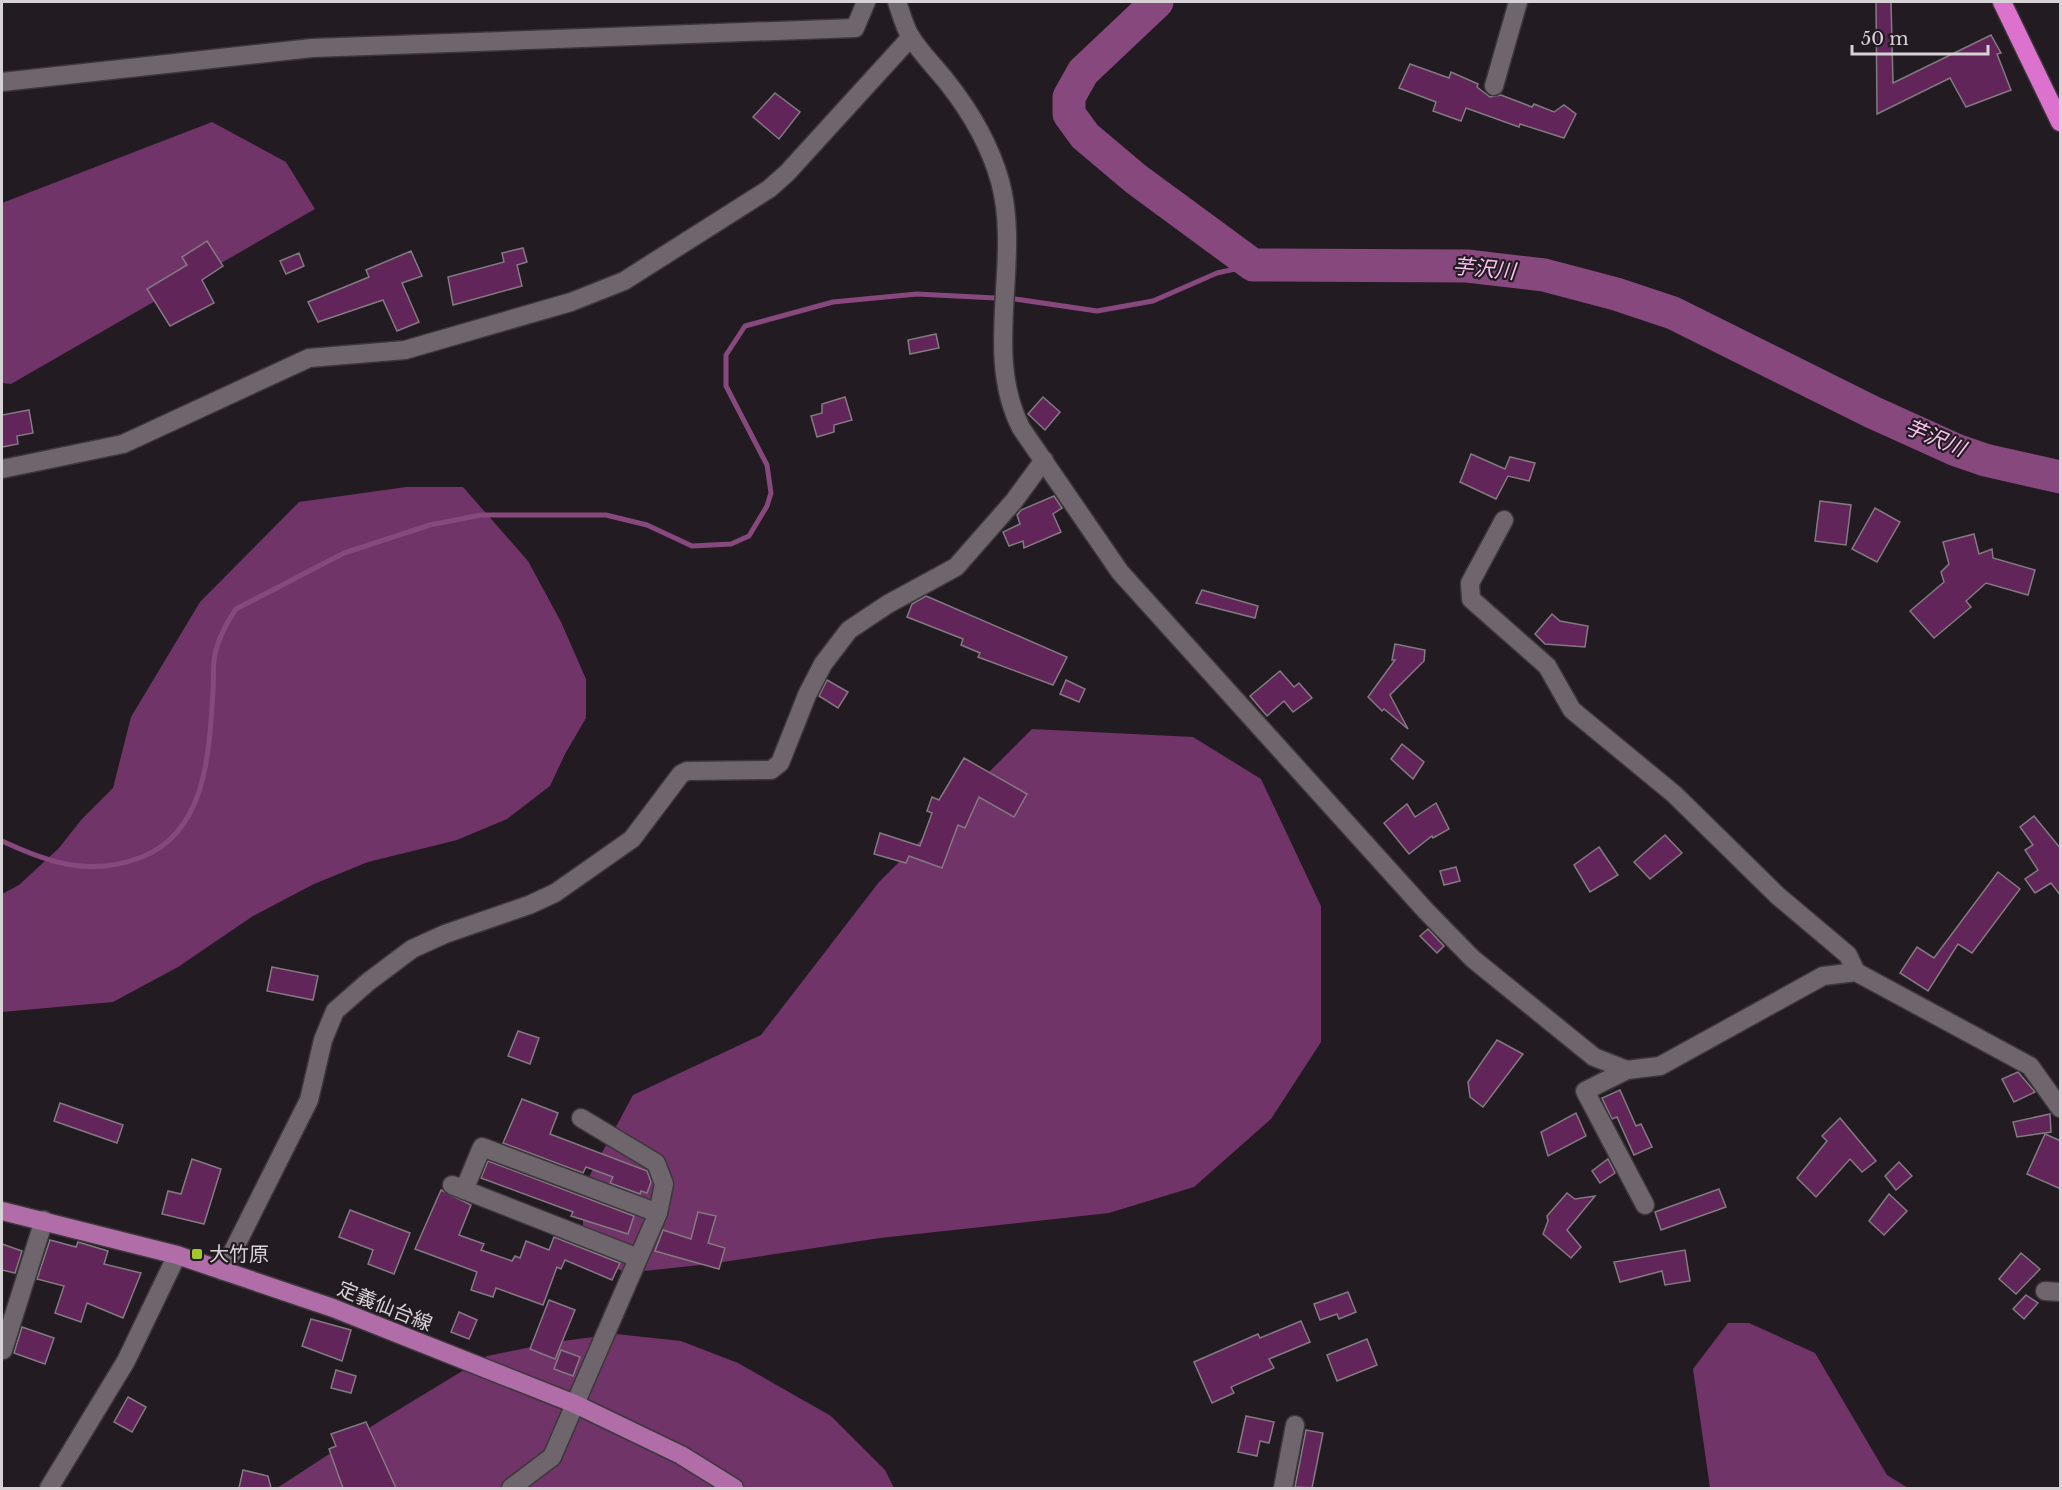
<svg xmlns="http://www.w3.org/2000/svg" width="2062" height="1490" font-family="'Libre Baskerville','Noto Sans JP',serif">
	<rect width="100%" height="100%" fill="#221b21"/>
	<g fill="#703468">
		<polygon points="212,122 286,162 315,209 11,384 2,383 2,203"/>
		<polygon points="406,487 463,487 528,561 561,622 586,679 586,718 565,754 550,786 507,819 457,840 368,862 314,884 253,916 178,967 113,1002 2,1012 2,894 19,885 59,848 81,820 113,788 131,717 200,602 299,502"/>
		<polygon points="1032,729 1193,737 1261,779 1321,906 1321,1042 1271,1119 1194,1187 1109,1213 880,1238 710,1264 625,1273 583,1248 583,1188 633,1095 761,1035 879,882"/>
		<polygon points="1728,1323 1749,1323 1815,1353 1887,1475 1908,1488 1710,1488 1693,1369"/>
		<polygon points="616,1334 681,1341 738,1363 831,1416 885,1470 894,1488 277,1488 380,1421 487,1356 555,1342"/>
	</g>
	<g fill="none" stroke-linecap="round" stroke-linejoin="round">
		<path stroke="#87487d" stroke-width="5" d="M2 841C49 863 90 877 142 857 207 831 209 752 213 691 214 678 212 663 216 650 220 635 227 622 236 609L344 553 430 525 481 515H606L647 525 692 546 731 544 749 536 767 506 771 493 767 465 726 386V355L745 326 833 302 917 294 1015 299 1097 311 1153 301 1217 273 1253 265"/>
		<polyline stroke="#87487d" stroke-width="33" points="1157,2 1083,72 1069,97 1069,114 1085,136 1136,179 1253,265 1467,266 1544,275 1616,294 1673,313 1872,412 1956,450 1985,460 2060,477"/>
	</g>
	<g fill="#612559" stroke="#837a81" stroke-width="1.5">
		<polygon points="1876,2 1891,2 1893,83 1991,35 2001,53 1997,54 2011,90 1966,107 1950,78 1877,114"/>
		<polygon points="1410,64 1449,78 1451,72 1478,84 1477,87 1490,97 1501,95 1532,107 1534,104 1554,112 1564,105 1576,114 1564,138 1520,124 1519,127 1466,108 1461,121 1433,111 1436,102 1399,88"/>
		<polygon points="775,93 800,112 779,139 753,117"/>
		<polygon points="207,241 223,266 202,280 214,303 170,326 147,289 187,265 182,257"/>
		<polygon points="523,248 527,262 517,265 522,286 453,305 448,277 504,262 502,253"/>
		<polygon points="411,251 422,276 402,283 419,322 397,331 383,300 318,322 308,302 369,277 366,270"/>
		<polygon points="299,253 304,266 286,274 280,261"/>
		<polygon points="936,334 939,348 910,354 908,340"/>
		<polygon points="845,397 852,420 834,425 834,432 817,437 811,416 822,413 822,404"/>
		<polygon points="1043,397 1060,412 1045,430 1028,414"/>
		<polygon points="29,410 33,433 17,436 18,444 2,447 2,415"/>
		<polygon points="1471,454 1505,469 1510,457 1535,463 1529,481 1508,476 1496,499 1460,482"/>
		<polygon points="1054,496 1062,508 1053,514 1061,532 1024,548 1023,541 1009,546 1003,532 1020,524 1017,515 1021,510"/>
		<polygon points="1820,501 1851,505 1846,545 1815,541"/>
		<polygon points="1875,508 1900,522 1877,562 1852,549"/>
		<polygon points="1974,534 1979,554 1992,549 1993,558 2035,570 2028,595 1986,583 1966,601 1971,607 1934,638 1910,611 1944,582 1941,572 1949,564 1943,542"/>
		<polygon points="1202,590 1258,606 1255,618 1196,603"/>
		<polygon points="926,596 1067,657 1053,685 978,657 980,653 961,645 963,639 907,617 912,604"/>
		<polygon points="1552,614 1560,621 1588,626 1585,647 1545,644 1535,634"/>
		<polygon points="1395,644 1425,650 1424,661 1390,695 1408,729 1384,709 1382,711 1368,697 1395,660 1392,660"/>
		<polygon points="1280,671 1294,687 1299,683 1312,698 1293,712 1284,701 1267,716 1250,696"/>
		<polygon points="827,680 848,692 838,708 819,696"/>
		<polygon points="1066,680 1085,689 1079,702 1060,694"/>
		<polygon points="1402,744 1424,762 1413,779 1391,759"/>
		<polygon points="964,758 1027,794 1014,817 979,797 965,828 958,825 942,868 909,856 906,863 874,854 880,833 920,846 932,813 927,811 932,797 939,800"/>
		<polygon points="1436,803 1449,829 1433,838 1432,836 1409,854 1384,823 1407,804 1415,817"/>
		<polygon points="2034,816 2061,849 2061,896 2051,883 2035,893 2025,879 2038,870 2025,850 2033,845 2020,827"/>
		<polygon points="1665,835 1682,853 1650,879 1634,862"/>
		<polygon points="1599,847 1618,875 1590,892 1574,865"/>
		<polygon points="1456,867 1460,881 1444,885 1440,871"/>
		<polygon points="1998,872 2020,889 1972,953 1958,944 1928,991 1900,973 1917,947 1934,958"/>
		<polygon points="1428,929 1444,946 1437,953 1420,936"/>
		<polygon points="272,967 318,976 313,1000 267,991"/>
		<polygon points="518,1031 539,1038 530,1064 508,1056"/>
		<polygon points="1497,1040 1523,1054 1483,1107 1470,1097 1468,1082"/>
		<polygon points="2018,1072 2035,1092 2014,1102 2002,1079"/>
		<polygon points="1620,1090 1636,1126 1641,1124 1652,1147 1634,1155 1617,1117 1612,1119 1602,1098"/>
		<polygon points="522,1099 558,1113 550,1134 647,1171 651,1182 647,1193 641,1191 640,1194 610,1183 613,1177 586,1167 583,1173 503,1143"/>
		<polygon points="60,1103 123,1125 117,1143 54,1121"/>
		<polygon points="1576,1113 1586,1136 1548,1156 1541,1132"/>
		<polygon points="2050,1114 2051,1132 2017,1137 2013,1122"/>
		<polygon points="1840,1118 1876,1161 1862,1172 1850,1159 1816,1197 1797,1178 1827,1141 1822,1136"/>
		<polygon points="2045,1134 2061,1141 2061,1189 2027,1174"/>
		<polygon points="192,1159 221,1169 204,1224 162,1214 168,1191 181,1194"/>
		<polygon points="1608,1159 1615,1173 1600,1183 1592,1171"/>
		<polygon points="488,1161 634,1216 628,1234 571,1216 573,1212 481,1178"/>
		<polygon points="1899,1162 1912,1176 1896,1190 1885,1176"/>
		<polygon points="1719,1189 1726,1207 1661,1230 1655,1212"/>
		<polygon points="441,1190 471,1205 459,1235 484,1244 481,1250 512,1261 515,1256 520,1258 526,1241 549,1250 554,1237 620,1263 612,1280 565,1260 561,1269 557,1267 543,1305 496,1288 493,1297 471,1290 477,1272 415,1249"/>
		<polygon points="1567,1193 1575,1199 1595,1196 1567,1230 1581,1247 1571,1258 1543,1234 1548,1221 1547,1216"/>
		<polygon points="1889,1194 1907,1211 1884,1235 1869,1221"/>
		<polygon points="350,1210 410,1233 394,1274 368,1264 373,1250 339,1237"/>
		<polygon points="698,1212 716,1216 708,1243 725,1248 719,1269 655,1251 663,1230 691,1239"/>
		<polygon points="50,1240 76,1247 78,1242 108,1251 104,1264 141,1273 123,1318 87,1303 81,1322 55,1313 64,1286 37,1279"/>
		<polygon points="2,1244 22,1251 15,1273 2,1270"/>
		<polygon points="1685,1250 1690,1281 1665,1285 1662,1271 1620,1282 1614,1262"/>
		<polygon points="2021,1253 2040,1269 2016,1294 1999,1279"/>
		<polygon points="1348,1292 1356,1312 1339,1319 1337,1314 1320,1320 1314,1304"/>
		<polygon points="2026,1295 2038,1303 2024,1319 2013,1309"/>
		<polygon points="549,1300 575,1310 555,1359 530,1349"/>
		<polygon points="459,1312 477,1320 469,1339 451,1332"/>
		<polygon points="311,1319 351,1330 342,1361 302,1346"/>
		<polygon points="1301,1321 1310,1342 1269,1359 1274,1368 1231,1387 1234,1393 1212,1403 1194,1362 1258,1334 1260,1338"/>
		<polygon points="22,1327 54,1338 45,1364 14,1353"/>
		<polygon points="1367,1339 1377,1365 1337,1381 1327,1355"/>
		<polygon points="561,1350 580,1357 573,1376 554,1369"/>
		<polygon points="336,1370 356,1376 351,1393 331,1388"/>
		<polygon points="128,1397 146,1407 132,1432 114,1422"/>
		<polygon points="1246,1416 1274,1422 1269,1443 1260,1441 1257,1456 1238,1452"/>
		<polygon points="366,1422 396,1488 343,1488 329,1449 336,1446 331,1434"/>
		<polygon points="1306,1430 1323,1433 1312,1488 1295,1487"/>
		<polygon points="243,1470 268,1476 271,1488 239,1488"/>
	</g>
	<g fill="none" stroke-linecap="round" stroke-linejoin="round">
		<g stroke="#3c373b" stroke-width="21">
			<g id="minor">
				<path d="M897 2C901 13 904 25 910 36 920 52 935 67 947 82 970 111 990 146 1000 181 1022 261 982 352 1021 428L1120 572 1426 911 1473 959 1594 1057 1627 1070 1660 1066 1823 976 1856 972 2030 1066 2060 1108"/>
				<polyline points="2,82 312,48 855,28 866,2"/>
				<polyline points="1494,86 1518,2"/>
				<polyline points="2,469 123,444 309,358 405,350 571,302 624,281 769,189 787,173 911,37"/>
				<polyline points="1504,520 1470,583 1471,599 1547,666 1572,710 1674,794 1778,896 1848,955 1856,972"/>
				<polyline points="1627,1070 1585,1091 1645,1205"/>
				<polyline points="581,1118 656,1163 664,1184 658,1213"/>
				<polyline points="452,1185 638,1258"/>
				<polyline points="464,1190 482,1147 658,1213 552,1457 511,1488"/>
				<polyline points="223,1271 309,1100 323,1040 335,1011 368,982 412,949 445,934 529,905 555,893 632,839 681,774 687,771 771,770 780,763 807,695 823,664 849,630 888,604 956,567 1014,501 1044,460"/>
				<polyline points="2045,1291 2060,1292"/>
				<polyline points="3,1350 44,1220"/>
				<polyline points="49,1488 126,1361 177,1255"/>
				<polyline points="1283,1488 1295,1425"/>
			</g>
		</g>
		<g stroke="#3c373b" stroke-width="21">
			<polyline id="major" points="2,1211 177,1255 333,1308 575,1404 681,1455 734,1488"/>
		</g>
		<g stroke="#3c373b" stroke-width="21">
			<polyline id="highway" points="2002,2 2060,122"/>
		</g>
		<use href="#minor" stroke="#6f666d" stroke-width="18"/>
		<use href="#major" stroke="#b16da7" stroke-width="18"/>
		<use href="#highway" stroke="#dd71ce" stroke-width="18"/>
	</g>
	<rect fill="#a2c928" stroke="#221b21" stroke-width="2" x="191" y="1248" width="12" height="12" rx="3"/>
	<g text-anchor="middle" stroke-width="4.5" stroke-linejoin="round" paint-order="stroke">
		<g font-size="20" fill="#d7d2d6" stroke="#221b21" text-anchor="start">
			<text x="209" y="1261">大竹原</text>
		</g>
		<g font-size="20" fill="#d7d2d6" stroke="#221b21">
			<text transform="translate(385 1306) rotate(22)" y="7">定義仙台線</text>
		</g>
		<g font-size="21" font-style="italic" fill="#f7c0ed" stroke="#221b21">
			<text transform="translate(1484 269) rotate(5)" y="7">芋沢川</text>
			<text transform="translate(1935 438) rotate(23)" y="7">芋沢川</text>
		</g>
	</g>
	<rect width="2062" height="1490" fill="none" stroke="#d7d2d6" stroke-width="6"/>
	<path d="M1852 45v9h136v-9" fill="none" stroke="#d7d2d6" stroke-width="3"/>
	<text x="1861" y="45" font-size="18" fill="#d7d2d6" stroke="#221b21" stroke-width="4.5" paint-order="stroke">50 m</text>
</svg>
